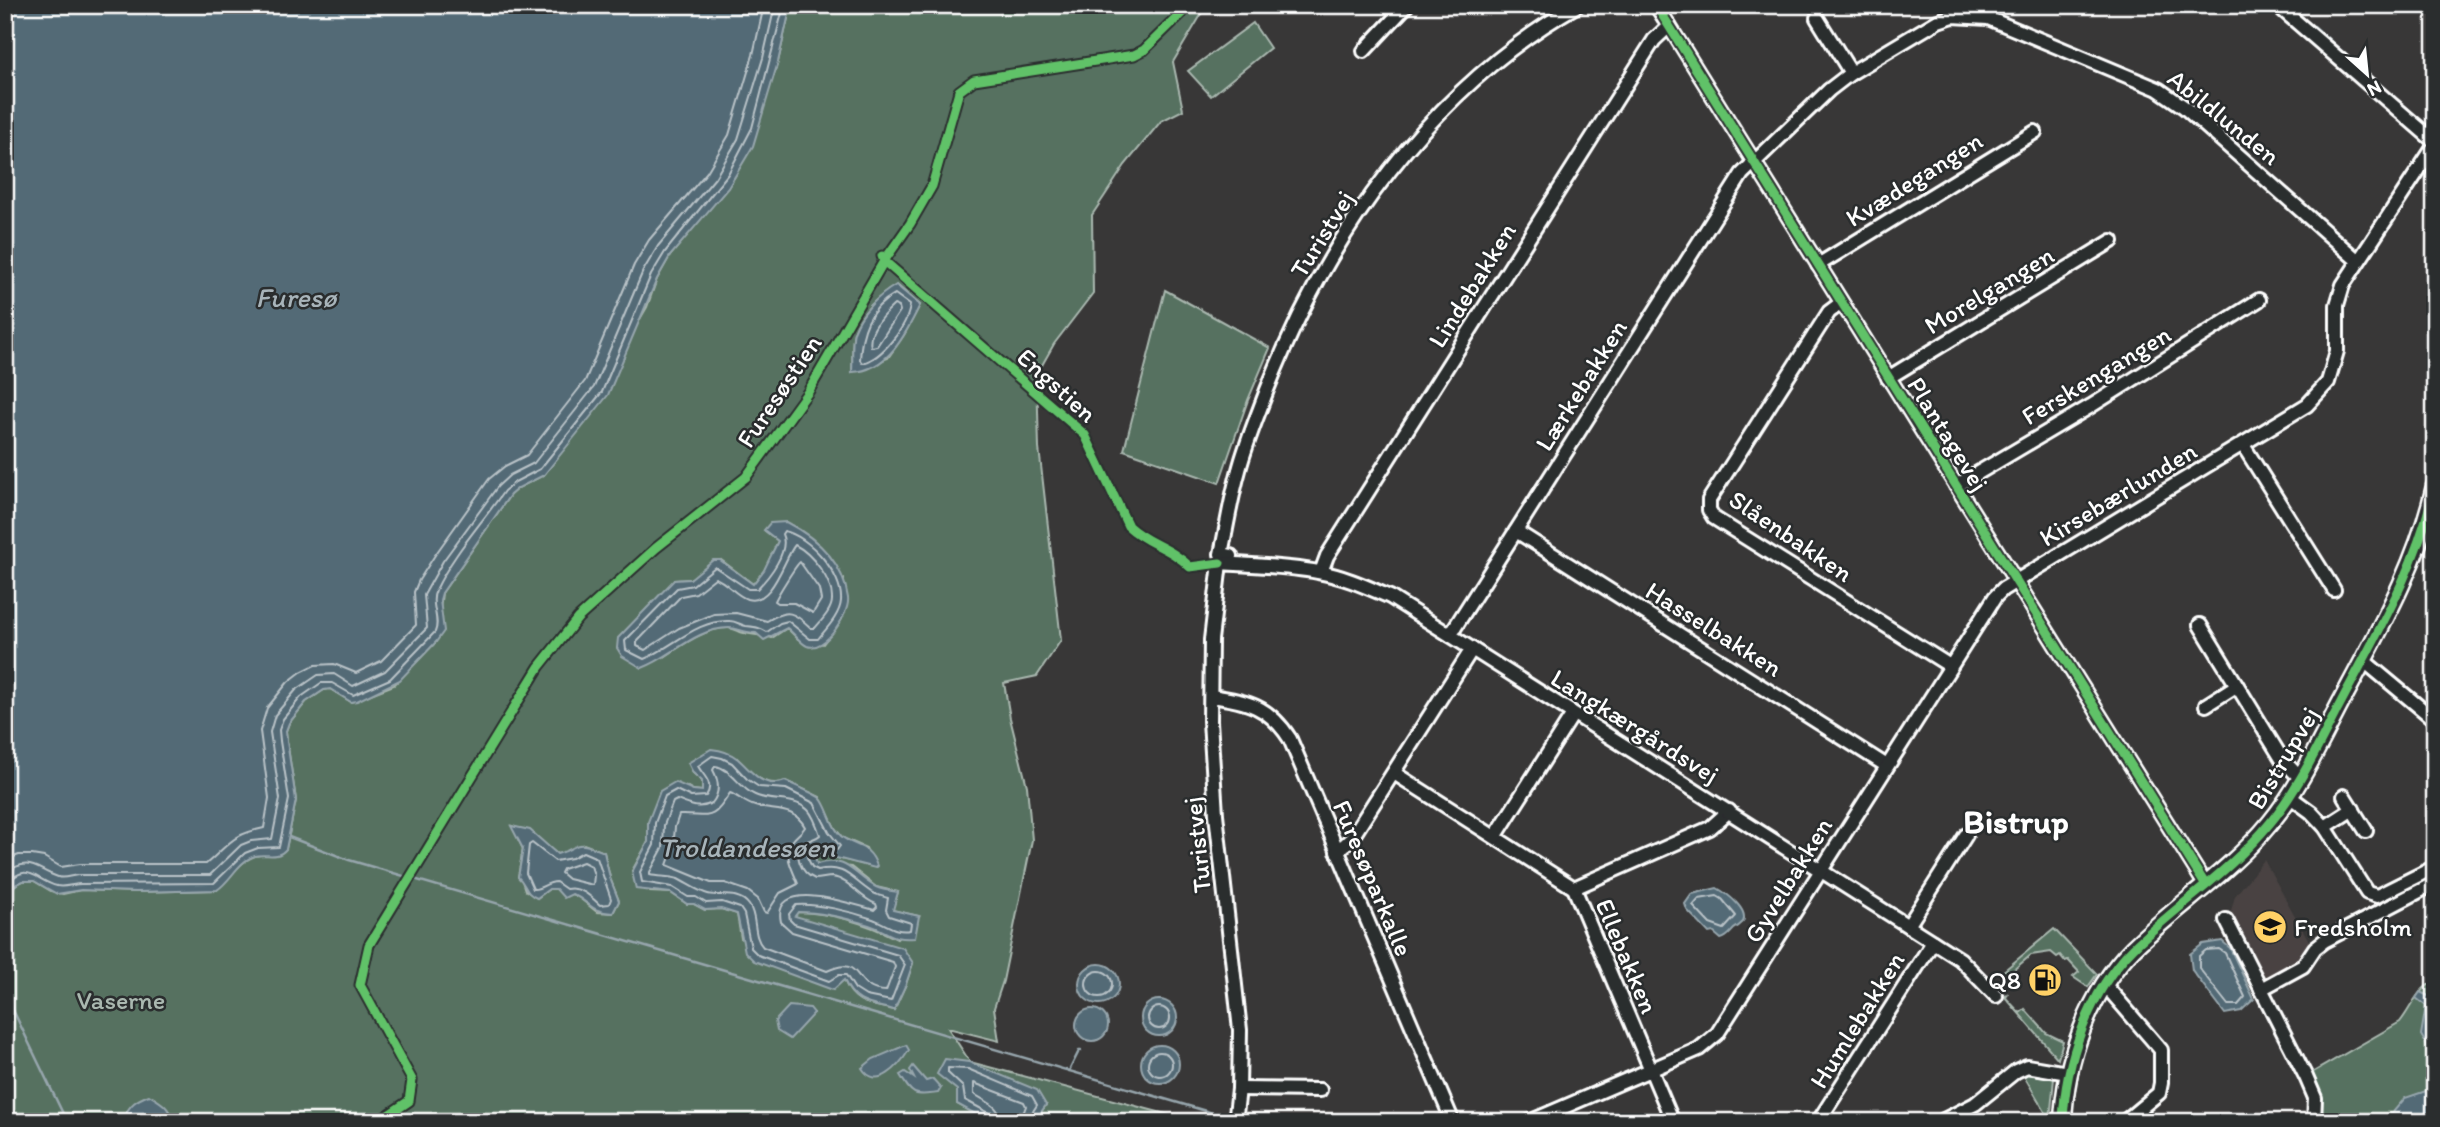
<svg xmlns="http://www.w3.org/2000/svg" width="2440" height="1127" font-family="Itim,sans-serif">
	<rect width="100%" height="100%" fill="#383737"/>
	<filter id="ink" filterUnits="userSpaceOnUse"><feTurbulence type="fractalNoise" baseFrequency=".0143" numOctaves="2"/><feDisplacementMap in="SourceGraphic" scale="14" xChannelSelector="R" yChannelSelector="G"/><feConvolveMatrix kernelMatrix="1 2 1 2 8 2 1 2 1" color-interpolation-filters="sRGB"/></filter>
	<g filter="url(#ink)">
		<polygon fill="#494342" points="2264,860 2310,943 2300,959 2268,978 2262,975 2231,911 2235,896"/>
		<g fill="#567160" stroke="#aab8b0" stroke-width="2" fill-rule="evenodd">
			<path d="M791 5H1207L1173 62 1183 110 1161 121 1125 165 1092 215 1093 293 1054 344 1037 374 1039 448 1061 640 1037 676 1004 683 1010 718 1027 786 1032 840 1003 981 994 1008 999 1041 948 1028 970 1062 1196 1122H1034L1046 1105 957 1090V1104L990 1122H5V897L15 885 23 881H34L51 891 63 894 81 890 136 892 217 890C227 879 240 861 255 856 269 852 273 859 286 849L296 800 287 741 286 731 289 723 306 702 324 690 330 689 351 702 394 685 436 642 442 593 510 495 518 488 544 475 567 445 647 307 657 279 670 256 734 178 741 165 778 62ZM897 285 920 305 904 335 888 358 852 372C853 360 851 343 854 332 861 312 879 295 897 285ZM764 530 844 579 842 619 823 644 798 639 787 628 772 638C763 635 754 635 744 633 738 632 735 628 728 628 706 628 683 644 666 656L674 580 690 579 721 560 753 584 764 571 778 541ZM737 758C750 772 764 789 786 781L820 797 835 828 843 838 866 848 874 867 821 854 813 855 817 864 851 867 876 887 898 892 892 910 919 916 897 939C866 923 833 913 798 912L794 917 840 931 913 963 906 984 894 1010C870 1004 854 1005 844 980L741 938 737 914 721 909 705 910 694 904H687L671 893 650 892 632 871 648 842 688 787 693 790 702 791V781L693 773ZM512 826 531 833 557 854 570 851 584 844 604 852 610 878 619 901 613 913 597 912 577 896 556 889H549L537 898 525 890 522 881 518 877 523 849Z"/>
			<polygon points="1253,23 1270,48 1211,96 1188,71"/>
			<polygon points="1165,290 1270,348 1248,400 1219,483 1124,450"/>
			<polygon points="2054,929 2097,974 2088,987 2073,977 2079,972 2068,960 2065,961 2060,955 2057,957 2051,952 2031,955 2005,977 2001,973"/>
			<path d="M2435 981V1122H2320C2322 1105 2317 1089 2310 1074L2400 1022C2412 1007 2416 990 2435 981Z"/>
			<polygon points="2008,993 2006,998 2020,1013 2025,1009 2046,1033 2063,1041 2058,1059 2005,997"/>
			<polygon points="2026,1074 2054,1078 2050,1120 2024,1076"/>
		</g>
		<g fill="#526a76" stroke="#97a6ad" stroke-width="2">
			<path d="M5 5H791L778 62 753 146 728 188 670 256 657 279 608 395 544 475 518 488 510 495 442 593 440 600 444 631 436 642 400 680 357 701 351 702 330 689 324 690 306 702 289 723 286 731 287 741 296 800 286 849C277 860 267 853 255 856 238 861 231 881 217 890L136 892 81 890 57 894 34 881H23L15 885 5 897Z"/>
			<path d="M896 285 920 305C906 334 888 371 852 372 853 360 851 343 854 332 861 312 879 295 896 285Z"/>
			<path d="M786 522C817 538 843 562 848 598 850 613 825 653 807 646 800 643 794 633 787 628L764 640 756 633C745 633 737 628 729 628 695 628 671 658 642 668L622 656 617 648 618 638 674 580 690 579 713 560H720L753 584 764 570 778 541 764 530 770 523Z"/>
			<path d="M711 749C721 750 730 752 738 759 752 771 763 790 785 781 792 784 817 795 820 798 828 805 830 826 841 836 855 848 869 843 877 866L875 868 821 854 814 855 817 864C848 855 853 875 876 887 883 890 891 891 898 892L893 910 919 916 915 938C889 940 891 932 869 925 846 918 822 912 798 912L795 916 903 948 913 963 906 984 894 1010C870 1004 855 1005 844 980L833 990 754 961 745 952 737 914 721 909 705 910 694 904H687L671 893 636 889 632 872 648 842V822L660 791 675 782 693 790 702 791V781L693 773 688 763Z"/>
			<path d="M511 826 530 830 557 854C565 852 567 851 574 847 583 841 595 849 604 852L610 878 619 901 613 913C590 912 592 903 572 894L564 898 556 889H549L537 898C524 893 527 885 518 877L523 849Z"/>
			<path d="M1717 888C1726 893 1749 909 1743 922 1742 923 1736 928 1734 929 1729 934 1728 937 1721 939L1713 932 1709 933 1687 910 1685 904 1692 894Z"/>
			<polygon points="2222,941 2230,948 2254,999 2241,1011 2225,1014 2192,970 2190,954 2203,944"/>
			<circle cx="1099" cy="984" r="20"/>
			<polygon points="2420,992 2435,999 2435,1059 2421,1035 2426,1006 2416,998"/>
			<circle cx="1159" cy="1018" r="18"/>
			<polygon points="789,1006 810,1008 814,1013 790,1039 777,1031 775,1021"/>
			<circle cx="1092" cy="1025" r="16"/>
			<path d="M906 1045 909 1050C900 1065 877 1092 862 1068L873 1059Z"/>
			<circle cx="1160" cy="1064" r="19"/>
			<polygon points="945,1059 969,1062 1037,1090 1046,1105 1034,1122 990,1122 957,1104 957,1090 937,1074"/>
			<path d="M913 1066 926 1081 933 1079 941 1088 938 1093C914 1097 912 1095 900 1075L905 1072 914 1078 910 1070Z"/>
			<polygon points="2435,1088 2435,1122 2381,1122 2394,1111 2405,1098"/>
			<path d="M149 1095C160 1102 169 1106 172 1119L170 1122H127L124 1117C130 1104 136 1100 149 1095Z"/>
		</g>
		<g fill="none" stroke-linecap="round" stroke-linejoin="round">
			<g stroke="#bac3c8" stroke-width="2">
				<path d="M895 294 910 305C908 325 882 359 862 363L860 360C861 332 869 308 895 294Z"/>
				<path d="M894 305 899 307 900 311 877 346 871 347C867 332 883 315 894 305Z"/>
				<path d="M784 531C809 536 843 574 841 601 840 615 826 629 818 639H810L788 621 780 623 767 632C759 627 755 627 746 626 740 625 736 621 730 621 697 619 672 648 644 659L626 650 625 641 677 588 693 585 715 567 748 589H757C769 577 790 551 782 534Z"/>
				<path d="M795 545C811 553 833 580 832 600 832 610 821 621 815 628H811C794 612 788 608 767 621L736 613 714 614 679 628 645 650 637 646V642L681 596 696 593 715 578C727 582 735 595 747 599 773 606 784 558 795 545Z"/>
				<path d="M800 562 819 589 821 600 813 613 794 603H778L775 601C778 594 796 565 800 562Z"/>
				<path d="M712 756 722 758 732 763 747 779 759 787 786 789 814 803 829 832 840 846 837 850 821 847 811 849 807 857 812 867 818 870C845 864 851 879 871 892 876 895 882 896 888 898L886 910 889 916 911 923 910 930C895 933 887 924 873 919 853 912 817 903 796 905L789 914 790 920 794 924 898 955 905 965 891 1001 866 996 855 989 846 975H839L829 981 758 955 751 948 744 914 740 908 722 902 706 903 696 897H688L672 887 642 882 640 872 654 845 655 823 665 796 676 790 691 797 706 796C715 783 703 776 698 766Z"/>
				<path d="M715 766C731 768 739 788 755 795 772 803 793 796 808 810 813 815 818 829 820 835 816 839 810 839 806 842 791 853 801 873 815 879 821 879 826 877 832 877 849 879 860 898 876 904L877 907 874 910C853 904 771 876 781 922L792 932 893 962 895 967 886 991C851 991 865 953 827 971L763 947C752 936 758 917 749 905 739 891 720 897 708 894 697 891 688 884 678 879 669 876 659 877 650 875V872L663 848 664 825 673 802 677 800C689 805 699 810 712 803 720 793 719 781 713 770Z"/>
				<path d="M730 793C738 796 746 804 755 806 774 812 794 806 805 827 802 832 797 835 793 840 782 856 793 869 798 884L780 893 767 913 764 912 758 899 748 891 725 883H711L667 865 673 849 675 827 679 815C710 814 711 824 730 793Z"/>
				<path d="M532 843 555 861 572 858 583 852 597 858 611 899 609 904 600 905C590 896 580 886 566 889L556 882C547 882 540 890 533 889L526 873 529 845Z"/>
				<path d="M5 860 19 855H32L44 857 61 867 80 864H206C230 844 230 835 264 828L269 798 260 731 267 708 288 682 301 672 315 665 334 664 356 673 381 661 416 625 414 592 419 580 435 555 489 479 505 466 527 455 585 381 634 265 649 240 707 172 729 135 753 55 764 5"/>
				<polygon points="583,862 591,866 594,875 593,885 568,879 561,873 563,869"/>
				<path d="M5 873C31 855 36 870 58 877 64 879 73 875 80 875H210L241 845 251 841 272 839 280 799 270 732 275 715 296 690 318 675 334 674 353 686 385 671 427 628 424 595 443 561 498 486 510 475 534 463 594 387 643 271 658 246 715 178 738 139 763 58 775 5"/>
				<path d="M5 886C27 859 36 881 57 886 64 888 73 884 81 884L214 883 245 853 258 848 279 847 289 799 280 741 279 730 283 719 301 697 321 683H332L353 695 390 679 435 632C441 619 429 604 436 590 453 554 482 523 504 491L515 482 540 469 602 392 651 275 665 252 728 174 752 128 784 5"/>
				<polygon points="1717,896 1722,899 1736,916 1724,929 1710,924 1693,906 1699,899"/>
				<polygon points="2219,949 2225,953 2245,997 2238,1005 2228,1005 2199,968 2199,956 2206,950"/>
				<circle cx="1099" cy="984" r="13"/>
				<circle cx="1159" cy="1018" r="11"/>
				<circle cx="1160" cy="1064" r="12"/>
				<polyline points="992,1122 989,1113 965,1100 963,1087 948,1073 948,1068 968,1069 1032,1096 1037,1105 1030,1116 1029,1122"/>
				<path d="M1001 1122C1000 1105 986 1102 974 1094V1083L1024 1102 1026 1106 1020 1122"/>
			</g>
			<g stroke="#97a6ad" stroke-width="2.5">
				<polyline points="2290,5 2301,15"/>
				<polyline points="2314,26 2376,82"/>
				<polyline points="289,837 349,860 1223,1116"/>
				<polyline points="5,919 9,994 13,1010 67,1122"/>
				<polyline points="1069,1071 1079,1051 1081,1051"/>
			</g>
			<g stroke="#fff" stroke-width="18">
				<g id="minor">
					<polyline points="1656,5 2205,884"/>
					<polyline points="2277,5 2435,142"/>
					<polyline points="1817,18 1851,73"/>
					<polyline points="1364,51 1407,5"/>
					<polyline points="1818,265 2035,132"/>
					<polyline points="1841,303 1829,312 1709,500 1709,510 1714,518 1950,666"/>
					<polyline points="1888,378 2112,241"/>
					<polyline points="2243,445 2334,590"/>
					<polyline points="1956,486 2091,406 2259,300"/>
					<polyline points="1516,531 1887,766"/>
					<path d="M1231 556 1221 554C1227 526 1231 498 1239 470 1246 443 1257 417 1267 390 1328 234 1430 89 1578 5"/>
					<polyline points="1321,572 1327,556 1654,40 1669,26"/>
					<polyline points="2200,625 2282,759 2300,778"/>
					<polyline points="1450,635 1742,174 1829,90 1851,73 1938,21 1953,16 1988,18 2158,89 2184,107 2357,260"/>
					<polyline points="2363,660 2435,720"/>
					<path d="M1211 696C1247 701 1269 706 1290 739L1453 1122"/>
					<polyline points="2206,705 2236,686"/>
					<polyline points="1394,773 1574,888 1673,1122"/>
					<polyline points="2289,796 2311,812 2325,827 2367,893 2377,896 2435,867"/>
					<polyline points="2344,796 2366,831"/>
					<polyline points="2325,827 2353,809"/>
					<polyline points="1495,837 1573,714"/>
					<polyline points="1337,852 1351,839 1472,649"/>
					<polyline points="1574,888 1710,828 1729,811"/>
					<polyline points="2226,920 2306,1077 2315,1098 2314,1122"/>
					<polyline points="1908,926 1966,835"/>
					<polyline points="2105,985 2161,1050 2161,1083 2159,1093 2124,1122"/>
					<polyline points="2261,989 2303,966 2315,948 2324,941 2435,883"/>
					<polyline points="1239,1089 1320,1090"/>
					<path d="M1235 1122 1239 1089 1240 1030 1216 814 1210 721 1211 640 1220 563C1253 565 1286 566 1318 572 1343 576 1367 587 1390 597L1960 959 1996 996"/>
					<polyline points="1529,1122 1699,1049 1717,1034 1995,597 2003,589 2307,405 2328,382 2333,365 2337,351 2337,305 2343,285 2435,145"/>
					<polyline points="1818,1122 1933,942"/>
					<polyline points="1940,1122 1975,1104 2016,1071 2027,1066 2068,1073"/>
				</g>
			</g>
			<g stroke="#fff" stroke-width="21">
				<path id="major" d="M2063 1122C2065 1061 2089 992 2133 948 2177 905 2231 871 2270 823 2299 788 2319 744 2340 704 2378 632 2417 566 2435 486"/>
			</g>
			<use href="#minor" stroke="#2a2d2e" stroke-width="12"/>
			<use href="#major" stroke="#2a2d2e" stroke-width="16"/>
			<g stroke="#2a2d2e" stroke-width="13">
				<g id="cycleway">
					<polyline points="1656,5 2205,884"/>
					<path d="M882 256 884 261 1085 435 1128 526C1147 544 1170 547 1190 567L1220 563"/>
					<polyline points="378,1122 409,1101 412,1080 360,985 369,945 539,667 578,618 656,548 746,477 808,392 884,261 910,224 932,186 959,91 974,80 1134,55 1144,50 1190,5"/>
					<path d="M2063 1122C2065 1061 2089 992 2133 948 2177 905 2231 871 2270 823 2299 788 2319 744 2340 704 2378 632 2417 566 2435 486"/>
				</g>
			</g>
			<use href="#cycleway" stroke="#61c268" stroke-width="9"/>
		</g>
	</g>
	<defs>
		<g id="school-disc" transform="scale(1.75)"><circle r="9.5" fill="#ffd166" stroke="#2a2d2e"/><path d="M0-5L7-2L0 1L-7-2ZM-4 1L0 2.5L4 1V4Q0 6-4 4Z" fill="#111"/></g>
		<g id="fuel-disc" transform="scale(1.75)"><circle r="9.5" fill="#ffd166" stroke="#2a2d2e"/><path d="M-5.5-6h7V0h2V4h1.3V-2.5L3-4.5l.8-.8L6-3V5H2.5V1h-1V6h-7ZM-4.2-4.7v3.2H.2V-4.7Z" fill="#111"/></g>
	</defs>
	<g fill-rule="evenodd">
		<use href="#school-disc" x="2270" y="927"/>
		<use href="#fuel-disc" x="2045" y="980"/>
	</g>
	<g text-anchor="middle" stroke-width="5" stroke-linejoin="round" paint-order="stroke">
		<g font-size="26" fill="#fff" stroke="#2a2d2e">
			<text transform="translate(2224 117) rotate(39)" y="9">Abildlunden</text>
			<text transform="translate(1914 179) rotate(-32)" y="9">Kvædegangen</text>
			<text transform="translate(1322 234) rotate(-58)" y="9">Turistvej</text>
			<text transform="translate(1472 285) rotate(-58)" y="9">Lindebakken</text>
			<text transform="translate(1989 290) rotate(-31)" y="9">Morelgangen</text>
			<text transform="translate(2096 375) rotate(-31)" y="9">Ferskengangen</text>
			<text transform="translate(1057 385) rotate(42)" y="9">Engstien</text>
			<text transform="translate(1581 385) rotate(-58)" y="9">Lærkebakken</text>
			<text transform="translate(779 391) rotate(-56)" y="9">Furesøstien</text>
			<text transform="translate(1948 434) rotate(58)" y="9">Plantagevej</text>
			<text transform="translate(2118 494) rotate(-31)" y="9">Kirsebærlunden</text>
			<text transform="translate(1791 536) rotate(34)" y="9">Slåenbakken</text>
			<text transform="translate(1714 629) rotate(32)" y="9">Hasselbakken</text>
			<text transform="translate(1635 726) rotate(32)" y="9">Langkærgårdsvej</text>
			<text transform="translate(2283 758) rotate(-59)" y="9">Bistrupvej</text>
			<text transform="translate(1197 845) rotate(-96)" y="9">Turistvej</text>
			<text transform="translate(1373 878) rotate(67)" y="9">Furesøparkalle</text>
			<text transform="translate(1788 880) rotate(-58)" y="9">Gyvelbakken</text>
			<text transform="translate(1627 956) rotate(67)" y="9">Ellebakken</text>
			<text transform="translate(1857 1020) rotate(-58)" y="9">Humlebakken</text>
		</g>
		<g font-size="26" fill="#fff" stroke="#2a2d2e" text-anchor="start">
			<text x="2294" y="936">Fredsholm</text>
			<text x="2021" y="989" text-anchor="end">Q8</text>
		</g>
		<g font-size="26" fill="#aab8b0" stroke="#2a2d2e">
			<text x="121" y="1009">Vaserne</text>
		</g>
		<g font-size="28" font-style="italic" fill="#a8b4ba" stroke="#2a2d2e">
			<text x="296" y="307">Furesø</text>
			<text x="747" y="857">Troldandesøen</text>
		</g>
		<g font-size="33" font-weight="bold" fill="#fff" stroke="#2a2d2e">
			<text x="2016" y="833">Bistrup</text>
		</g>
	</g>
	<rect width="2440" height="1127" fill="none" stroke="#2a2d2e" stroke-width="28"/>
	<rect x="14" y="14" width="2412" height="1099" fill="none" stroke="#fff" stroke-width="2.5" filter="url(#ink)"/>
	<g transform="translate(2367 74) rotate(153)" stroke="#2a2d2e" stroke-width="5" paint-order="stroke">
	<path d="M0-5L12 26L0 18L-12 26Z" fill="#ffffff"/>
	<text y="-10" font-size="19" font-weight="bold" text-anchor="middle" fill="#ffffff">N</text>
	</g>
</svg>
